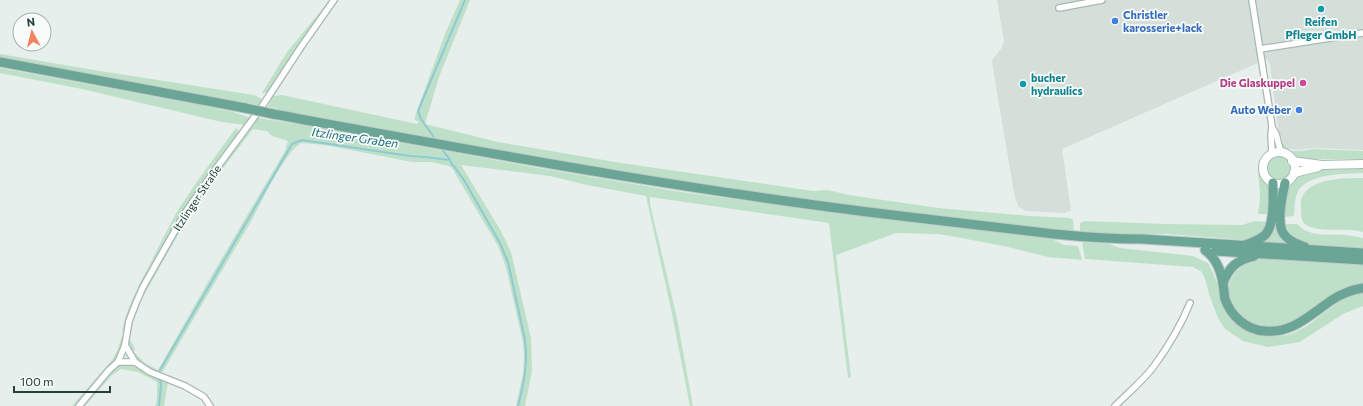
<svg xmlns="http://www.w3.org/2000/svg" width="1363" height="406" font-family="Commissioner,sans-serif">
	<rect width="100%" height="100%" fill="#e6efeb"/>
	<polygon fill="#d4dfda" points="997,0 1363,0 1363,150 1314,148 1296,150 1288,148 1284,144 1278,129 1270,65 1267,59 1062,149 1071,210 1065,213 1026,211 1019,207 1015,198 993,69 992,60 1001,49 1004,41"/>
	<g fill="#bfe0c8" fill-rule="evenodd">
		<polygon points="330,0 332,0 269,92 262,93 287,52"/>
		<polygon points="460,0 470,0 439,77 425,124 498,142 621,163 813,191 828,190 849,195 938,208 1030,216 1070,218 1073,220 1074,232 823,203 573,165 276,110 277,108 268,107 273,96 282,95 417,124 419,122 414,119 445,34"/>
		<polygon points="0,54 94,70 254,95 262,99 259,105 247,103 246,105 0,59"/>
		<polygon points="0,68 205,106 233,112 251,118 245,125 222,122 82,89 0,73"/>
		<path d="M258 118 309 126 533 167 681 192 835 213 1052 239 1064 245 1078 246 1082 260 1048 257 1008 247 951 236 937 234 896 233 836 255 851 377 848 378 829 223 650 197V204L677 318 693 406H690L671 309 646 196 587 185 550 176 461 165 501 231 511 252 531 338 532 371 525 406H516L523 374 524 356 523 343 506 267 498 246 452 168 449 166 431 162H412L325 145 301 143C283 154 260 206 249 225 220 274 191 323 162 373L189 386 148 368 139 362 133 354 129 345V329L136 308 150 278 194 202ZM253 129 267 131 272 136 288 141 285 151 208 282 158 370 145 363 134 352 135 348 130 340V332L134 319 143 297 179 233 201 197Z"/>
		<path d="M236 128 239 131 237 138 204 181 127 321 124 333 122 332C126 308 139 285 150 264 159 246 168 228 178 210 196 182 216 155 236 128Z"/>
		<polygon points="1279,134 1283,143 1291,151 1301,151 1314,149 1363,151 1363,159 1300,159 1287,151 1282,145"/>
		<path d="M1265 152 1267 153 1260 163V169L1262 176 1269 185V214H1258C1259 207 1260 201 1260 195 1260 180 1254 164 1265 152Z"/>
		<circle cx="1279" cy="168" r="12"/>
		<path d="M1330 169H1363V173C1345 174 1304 173 1297 194 1294 201 1295 210 1294 216L1283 217 1287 188 1289 185 1305 172Z"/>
		<path d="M1363 178V232C1345 227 1325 233 1308 226 1301 223 1301 216 1301 210 1301 206 1300 201 1302 198 1308 178 1346 178 1363 178Z"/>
		<polygon points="1276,187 1282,187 1277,218 1293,247 1259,244 1266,240"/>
		<path d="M1085 221 1166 224 1242 225 1255 221 1268 222C1262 232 1257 236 1246 240L1167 234H1105L1080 232V223Z"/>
		<path d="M1284 224H1297C1310 238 1329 234 1347 235 1353 236 1358 237 1363 238V249C1346 248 1304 248 1292 237 1288 234 1286 229 1284 224Z"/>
		<path d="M1082 242 1109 244 1120 248 1193 256 1208 263C1211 269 1215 276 1217 283 1222 296 1223 308 1231 320 1238 327 1251 334 1261 336 1271 337 1281 337 1291 334 1317 325 1335 296 1363 293V306L1343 314 1300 342 1268 347 1243 341 1225 329 1218 318 1209 294 1206 282 1202 272 1193 267 1085 259Z"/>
		<path d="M1261 258 1363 263V284C1347 293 1330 301 1314 310 1299 318 1292 325 1275 327 1246 331 1214 299 1235 273 1239 268 1243 264 1249 261 1253 260 1257 259 1261 258Z"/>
		<path d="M122 336C127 354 88 392 77 406H72L112 360 117 351Z"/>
		<polygon points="121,364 136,366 168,382 164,406 155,406 157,400 157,382 138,372 121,369 112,375 85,406 81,406 117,365"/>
	</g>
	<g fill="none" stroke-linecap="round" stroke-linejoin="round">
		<g stroke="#8ec9d4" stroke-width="2">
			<polyline points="436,140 421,119 418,111 465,0"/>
			<path d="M450 160 452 165 454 166 464 180 500 243 508 262 525 340C528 364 524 383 518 406"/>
			<polyline points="160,370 292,144 302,140 410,156 425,157 450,160 442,149"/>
			<polyline points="159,406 161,385 160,380"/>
		</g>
		<g stroke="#a8b8b2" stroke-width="8">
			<g id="street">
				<polyline points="1252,0 1272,126 1271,135 1272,154"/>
				<polyline points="1059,8 1102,0"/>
				<polyline points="1260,49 1363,33"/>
				<polyline points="1273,129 1276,134 1281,153"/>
				<polyline points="125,345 135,362 150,372 185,386 204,397 210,406"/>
				<polyline points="118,362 135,362"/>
				<polyline points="79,406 109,370 118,362 125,345 129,321 136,303 143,287 185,213 210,177 261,108 301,47 334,0"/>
				<path d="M1115 406C1128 393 1143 381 1154 366 1168 347 1181 325 1190 303"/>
			</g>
		</g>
		<g stroke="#a4bbb3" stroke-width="10">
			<g id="secondary">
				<circle cx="1279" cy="168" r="16"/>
				<polyline points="1292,161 1322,165 1363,164"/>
				<polyline points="1294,173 1318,167"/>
			</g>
		</g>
		<g stroke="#c2cac8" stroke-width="11">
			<g id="primary">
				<polyline points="0,62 245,108"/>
				<path d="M273 114C482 152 690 191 901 216 952 222 1003 228 1054 234 1084 237 1113 239 1142 239L1363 253"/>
				<path d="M1285 183C1282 196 1277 219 1282 231 1286 240 1297 244 1305 247"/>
				<path d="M1245 245C1251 243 1259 240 1265 235 1275 225 1273 197 1273 183"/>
				<path d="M1205 250C1216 258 1221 270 1223 284 1224 289 1224 294 1225 299 1231 316 1246 330 1265 331 1292 334 1311 314 1332 300 1341 294 1352 290 1363 288"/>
				<polyline points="1215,251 1363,260"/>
				<path d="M1223 283C1229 267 1237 260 1254 256"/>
			</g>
		</g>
		<use href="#street" stroke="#fff" stroke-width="5.5"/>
		<use href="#secondary" stroke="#fff" stroke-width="8"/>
		<use href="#primary" stroke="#6aa596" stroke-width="9"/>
		<g stroke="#c2cac8" stroke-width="11" stroke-linecap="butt">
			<polyline id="primary-bridge" points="245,108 273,114"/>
		</g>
		<use href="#primary-bridge" stroke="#6aa596" stroke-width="9"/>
	</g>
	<g fill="#0f9aa8" stroke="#f7fbf9" stroke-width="1.5">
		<circle cx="1321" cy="9" r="4"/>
		<circle cx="1023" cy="84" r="4"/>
	</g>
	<g fill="#3f7fe0" stroke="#f7fbf9" stroke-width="1.5">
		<circle cx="1115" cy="21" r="4"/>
		<circle cx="1299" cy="110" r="4"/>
	</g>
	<circle fill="#d1479c" stroke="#f7fbf9" stroke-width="1.5" cx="1303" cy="83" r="4"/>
	<g text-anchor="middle" stroke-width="3.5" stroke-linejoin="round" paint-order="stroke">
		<g font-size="11" font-weight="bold" fill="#366cbe" stroke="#f7fbf9" text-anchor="start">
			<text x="1123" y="19">Christler<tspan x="1123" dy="13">karosserie+lack</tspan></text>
			<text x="1291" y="114" text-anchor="end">Auto Weber</text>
		</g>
		<g font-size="11" font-weight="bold" fill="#0d838f" stroke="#f7fbf9">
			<text x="1321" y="26">Reifen<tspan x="1321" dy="13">Pfleger GmbH</tspan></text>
			<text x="1031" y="82" text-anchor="start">bucher<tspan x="1031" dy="13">hydraulics</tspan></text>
		</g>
		<g font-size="11" font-weight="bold" fill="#b23c85" stroke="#f7fbf9" text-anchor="end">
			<text x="1295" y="87">Die Glaskuppel</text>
		</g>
		<g font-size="11" fill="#24423a" stroke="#f7fbf9">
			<text transform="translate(197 198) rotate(-56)" y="4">Itzlinger Straße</text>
		</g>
		<g font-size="12" font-style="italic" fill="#1c6f80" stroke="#f7fbf9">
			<text transform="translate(355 138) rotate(8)" y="4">Itzlinger Graben</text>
		</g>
	</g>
	<g transform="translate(32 32) rotate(353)"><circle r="19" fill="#f7fbf9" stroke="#a3b1ad"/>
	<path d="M0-3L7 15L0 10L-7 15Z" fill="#f4845f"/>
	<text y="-6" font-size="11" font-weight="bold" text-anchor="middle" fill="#24423a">N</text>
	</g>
	<path d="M14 386v6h96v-6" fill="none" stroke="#24423a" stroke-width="2"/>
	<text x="20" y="386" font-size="12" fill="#24423a" stroke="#f7fbf9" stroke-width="3" paint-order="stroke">100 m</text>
</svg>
